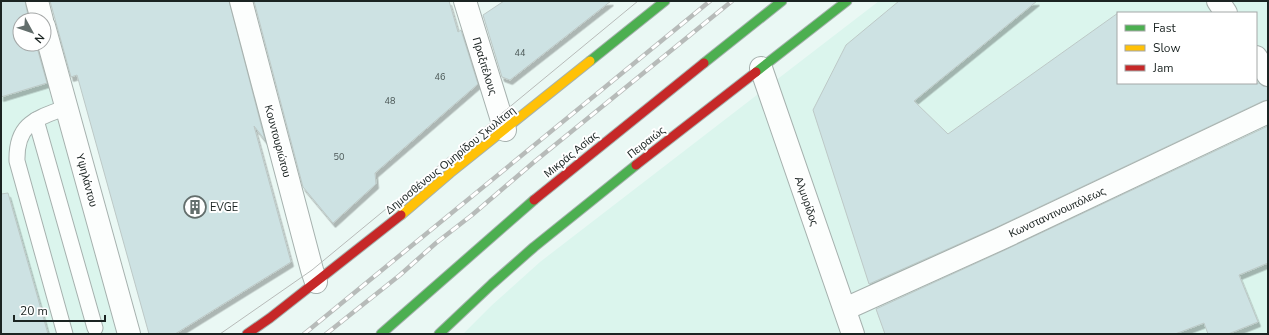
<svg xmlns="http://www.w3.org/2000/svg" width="1269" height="335" font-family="'Nunito Sans',sans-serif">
	<defs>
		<filter id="shadow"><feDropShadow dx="2.5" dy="4.5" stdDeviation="0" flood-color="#0004"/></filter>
	</defs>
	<rect width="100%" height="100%" fill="#eaf8f4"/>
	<g fill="#dbf5ed" fill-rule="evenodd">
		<polygon points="1,1 20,20 20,44 36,44 120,334 1,334"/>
		<path d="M879 1H1268V334H463L491 306 540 262ZM1118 13H1256V83H1118Z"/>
	</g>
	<g fill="#cde2e3" stroke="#bdc9c7" filter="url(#shadow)">
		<polygon points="1,1 25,1 29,20 20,20 20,44 36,44 47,83 1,97"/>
		<polygon points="50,1 229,1 265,140 254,126 291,262 175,334 149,334 77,75 71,77"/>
		<polygon points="254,1 449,1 458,32 461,30 478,84 375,173 376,184 333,223 303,187"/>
		<polygon points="504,1 611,1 510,80 502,77 483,15"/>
		<polygon points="899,1 1037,1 914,101 948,134 1118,13 1118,83 1259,83 1263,86 1268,87 1268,100 1263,101 995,228 869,284 813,110 846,45"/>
		<polygon points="1268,126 1268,263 1239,275 1258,322 1228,334 1208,334 1204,323 1175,334 885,334 876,309 1005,250"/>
		<polygon points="8,193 37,295 48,334 1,334 1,194"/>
	</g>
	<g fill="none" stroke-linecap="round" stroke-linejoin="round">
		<g stroke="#a6b1ae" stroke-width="17">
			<g id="lane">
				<polyline points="36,120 95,328"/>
				<path d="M65 334 17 161C16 123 36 119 67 107"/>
			</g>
		</g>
		<g stroke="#a6b1ae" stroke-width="24">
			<g id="street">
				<polyline points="37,1 42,20"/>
				<polyline points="241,1 312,270 316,282"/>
				<polyline points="465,1 505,130"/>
				<polyline points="1218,1 1226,13"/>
				<polyline points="44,26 129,334"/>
				<polyline points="1256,57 1268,75"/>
				<polyline points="761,68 853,334"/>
				<polyline points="845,309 1000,239 1268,112"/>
			</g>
		</g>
		<g stroke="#a6b1ae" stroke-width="11">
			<g id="fast">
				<polyline points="590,61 665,1"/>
				<polyline points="704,63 782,1"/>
				<polyline points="756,72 847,1"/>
				<polyline points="381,334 534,200"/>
				<polyline points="439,334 492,284 534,247 636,165"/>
			</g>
		</g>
		<g stroke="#a6b1ae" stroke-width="11">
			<polyline id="slow" points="401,215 450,173 590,61"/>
		</g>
		<g stroke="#a6b1ae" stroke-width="11">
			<g id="jam">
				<polyline points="636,165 756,72"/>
				<polyline points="534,200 704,63"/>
				<polyline points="247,334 270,318 401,215"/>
			</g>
		</g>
		<use href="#lane" stroke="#fcfefd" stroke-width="15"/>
		<use href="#street" stroke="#fcfefd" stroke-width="22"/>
		<use href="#fast" stroke="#4caf50" stroke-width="9"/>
		<use href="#slow" stroke="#ffc107" stroke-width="9"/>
		<use href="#jam" stroke="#c62828" stroke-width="9"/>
		<polyline stroke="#b7bbb9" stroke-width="1" points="220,334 312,270 638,1"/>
		<g stroke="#b7bbb9" stroke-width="4.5">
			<g id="rail">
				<polyline points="304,334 710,1"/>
				<polyline points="326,334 400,275 436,243 472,215 534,162 732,1"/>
			</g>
		</g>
		<use href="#rail" stroke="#fff" stroke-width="3" stroke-dasharray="9" stroke-linecap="butt"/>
	</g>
	<defs>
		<g id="building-ring" transform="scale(1.15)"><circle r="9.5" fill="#fff" stroke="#636e6c" stroke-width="1.5"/><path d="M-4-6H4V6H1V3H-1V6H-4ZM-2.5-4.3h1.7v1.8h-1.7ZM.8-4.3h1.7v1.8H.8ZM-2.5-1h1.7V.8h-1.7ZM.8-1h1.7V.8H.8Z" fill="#636e6c"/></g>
	</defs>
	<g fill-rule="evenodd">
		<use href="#building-ring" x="195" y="207"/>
	</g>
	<g text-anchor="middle" stroke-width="4" stroke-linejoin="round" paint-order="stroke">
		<g font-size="9" fill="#485453">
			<text x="520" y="56">44</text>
			<text x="440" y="80">46</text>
			<text x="390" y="104">48</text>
			<text x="339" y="160">50</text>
		</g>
		<g font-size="11" fill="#1b2422" stroke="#fff">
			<text transform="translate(485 66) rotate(73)" y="4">Πραξιτέλους</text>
			<text transform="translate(278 141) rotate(75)" y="4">Κουντουριώτου</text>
			<text transform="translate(646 142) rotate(-38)" y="4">Πειραιώς</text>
			<text transform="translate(571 154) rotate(-39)" y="4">Μικράς Ασίας</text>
			<text transform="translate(450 160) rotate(-39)" y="4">Δημοσθένους Ομηρίδου Σκυλίτση</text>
			<text transform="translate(87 180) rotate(75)" y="4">Υψηλάντου</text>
			<text transform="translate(807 201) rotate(71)" y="4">Αλμυρίδος</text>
			<text transform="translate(1057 212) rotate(-25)" y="4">Κωνσταντινουπόλεως</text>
		</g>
		<g font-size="11" fill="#1b2422" stroke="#fff" text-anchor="start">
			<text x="210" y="211">EVGE</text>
		</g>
	</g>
	<rect width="1269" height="335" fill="none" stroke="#1b2422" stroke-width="4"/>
	<rect x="1117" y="12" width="140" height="72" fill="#ffffff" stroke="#a4a7a7"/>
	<rect x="1125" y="25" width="20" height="6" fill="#4caf50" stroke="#a4a7a7"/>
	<text x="1153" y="32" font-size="12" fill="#1b2422">Fast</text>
	<rect x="1125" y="45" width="20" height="6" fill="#ffc107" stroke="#a4a7a7"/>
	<text x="1153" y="52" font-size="12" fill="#1b2422">Slow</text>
	<rect x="1125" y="65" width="20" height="6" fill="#c62828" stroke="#a4a7a7"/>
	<text x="1153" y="72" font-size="12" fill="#1b2422">Jam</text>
	<g transform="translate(32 32) rotate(130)"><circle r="19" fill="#ffffff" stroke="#a4a7a7"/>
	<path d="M0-3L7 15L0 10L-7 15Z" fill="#636e6c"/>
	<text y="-6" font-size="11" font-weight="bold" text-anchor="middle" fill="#1b2422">N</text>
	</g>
	<path d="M14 315v6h91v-6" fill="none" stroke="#1b2422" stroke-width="2"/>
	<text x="20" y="315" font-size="12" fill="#1b2422" stroke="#ffffff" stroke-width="3" paint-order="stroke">20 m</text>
</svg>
